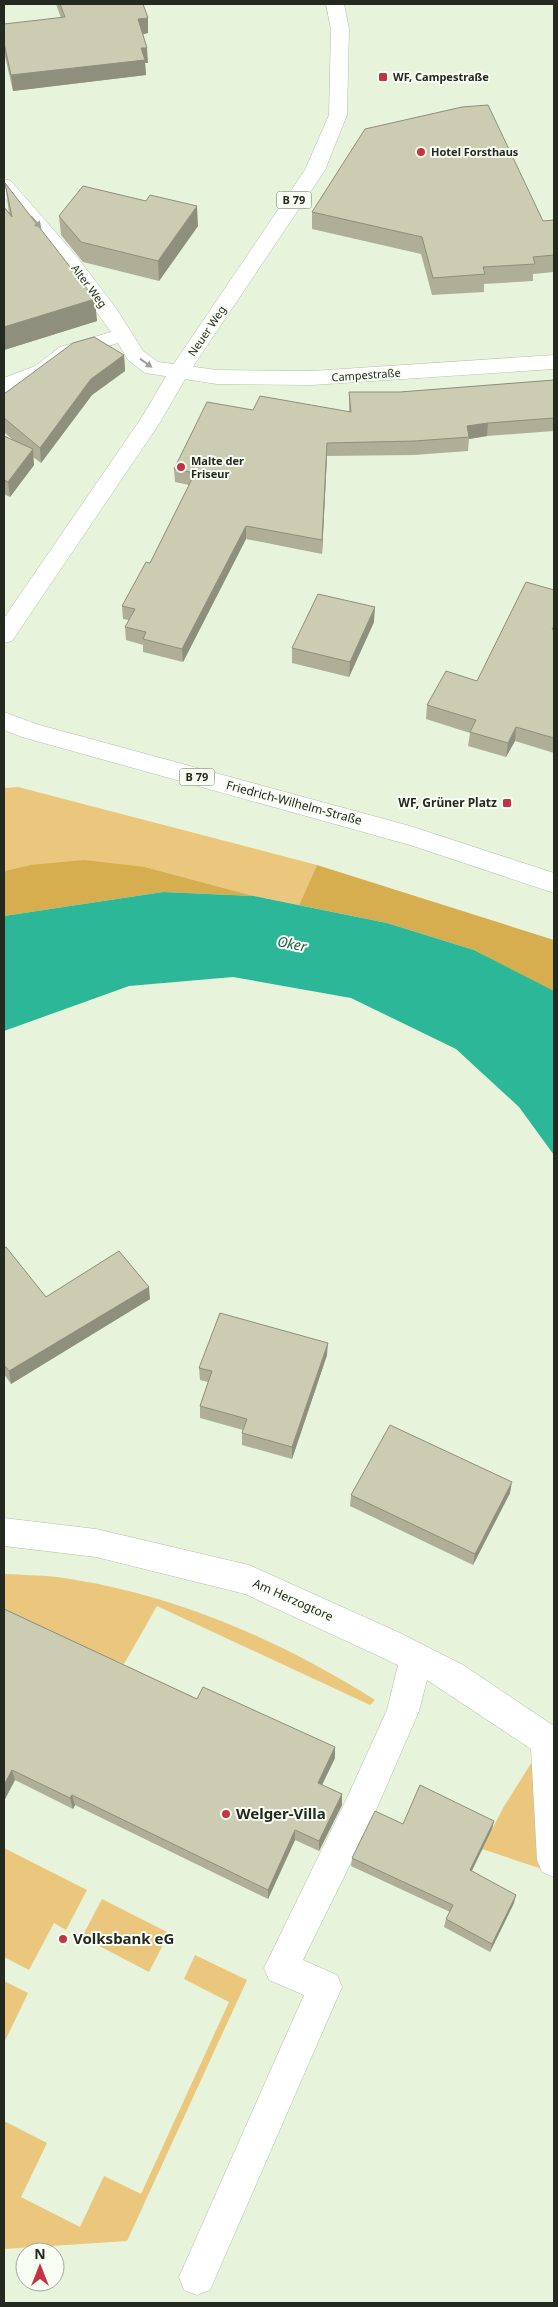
<svg xmlns="http://www.w3.org/2000/svg" width="558" height="2307" font-family="'Noto Sans',sans-serif">
	<rect width="100%" height="100%" fill="#e7f4db"/>
	<g fill="#eac77c">
		<polygon points="18,787 317,865 299,905 254,896 145,867 30,865 4,871 4,788"/>
		<path d="M4 1574C21 1575 40 1575 57 1577 172 1593 278 1639 375 1700L370 1705 157 1606 124 1664 4 1617Z"/>
		<polygon points="554,1727 554,1873 482,1849 503,1808"/>
		<polygon points="4,1848 87,1890 66,1930 54,1923 29,1970 4,1957"/>
		<polygon points="102,1899 169,1933 149,1972 82,1937"/>
		<polygon points="195,1955 247,1980 127,2241 4,2249 4,2121 47,2143 21,2197 80,2227 104,2176 141,2194 229,2002 184,1979"/>
		<polygon points="4,1981 28,1993 4,2043"/>
	</g>
	<g fill="#d7ae4f">
		<polygon points="84,860 145,867 254,896 163,892 4,916 4,871 30,865"/>
		<polygon points="317,865 554,940 554,992 474,950 387,923 299,905"/>
	</g>
	<polygon fill="#2cb799" points="163,892 254,896 387,923 474,950 552,990 554,992 554,1155 519,1107 456,1049 351,998 233,977 129,986 4,1031 4,916"/>
	<g fill="none" stroke-linecap="round" stroke-linejoin="round">
		<g stroke="#b2bfa6" stroke-width="1">
			<g id="minor">
				<polygon points="4,179 11,181 77,257 116,308 143,351 158,362 217,370 312,371 554,355 554,369 312,385 217,384 145,373 128,360 118,343 74,357 49,376 4,393 4,378 35,366 60,347 111,332 63,265 4,197"/>
				<polygon points="4,1518 96,1529 249,1565 400,1633 463,1665 554,1726 554,1877 542,1872 537,1860 531,1749 427,1680 419,1711 370,1824 303,1960 337,1975 342,1987 210,2290 197,2295 184,2290 179,2277 304,1995 269,1980 264,1968 346,1800 387,1710 398,1665 245,1594 96,1557 4,1546"/>
			</g>
		</g>
		<g stroke="#b2bfa6" stroke-width="1">
			<g id="major">
				<polygon points="326,4 344,4 349,29 347,115 325,170 188,374 159,424 12,641 4,643 4,618 142,417 171,368 305,170 329,115 331,29"/>
				<polygon points="4,712 36,724 410,826 554,873 554,893 410,845 22,737 4,730"/>
			</g>
		</g>
		<use href="#minor" fill="#fff" fill-rule="evenodd"/>
		<use href="#major" fill="#fff" fill-rule="evenodd"/>
	</g>
	<g fill="#afaf98">
		<polygon points="56,4 143,4 148,18 148,33 143,34 148,63 145,63 146,75 13,91 4,52 4,24 61,18"/>
		<polygon points="5,183 97,321 4,350 4,207 9,213"/>
		<polygon points="312,212 543,221 554,220 554,272 533,274 533,281 484,284 484,292 432,295 421,254 312,229"/>
		<polygon points="59,216 198,226 159,281 83,262 61,235"/>
		<polygon points="124,355 125,371 92,395 41,463 33,457 34,465 10,497 4,494 4,436 14,441 4,432 4,394"/>
		<polygon points="554,380 554,431 487,436 469,439 468,451 414,455 327,456 322,554 246,539 183,662 143,652 143,645 126,640 125,627 129,620 123,619 122,606 150,563 189,485 175,482 174,469 253,410 349,412 349,392 400,392"/>
		<polygon points="554,590 554,753 515,741 506,757 468,746 470,733 426,719 427,705 477,681"/>
		<polygon points="374,622 349,677 292,663 292,648"/>
		<polygon points="4,1248 46,1297 150,1299 11,1384 4,1374"/>
		<polygon points="327,1355 292,1459 242,1445 242,1433 243,1430 200,1418 200,1406 208,1382 200,1380 199,1368"/>
		<polygon points="510,1493 473,1565 350,1506 351,1495"/>
		<polygon points="4,1609 197,1699 335,1747 335,1758 322,1785 342,1794 342,1805 319,1851 295,1840 268,1899 75,1805 73,1809 15,1780 4,1801"/>
		<polygon points="494,1821 492,1829 472,1871 514,1903 490,1952 444,1927 446,1919 450,1912 351,1866 352,1858 403,1824"/>
	</g>
	<g fill="#8e8f7c">
		<polygon points="148,18 148,33 139,35 138,19"/>
		<polygon points="141,48 147,48 148,63 145,63 146,75 13,91 11,75"/>
		<polygon points="197,206 198,226 159,281 158,261"/>
		<polygon points="95,299 97,321 4,350 4,327"/>
		<polygon points="124,355 125,371 92,395 41,463 40,448 91,379"/>
		<polygon points="488,423 487,436 469,439 467,426"/>
		<polygon points="327,443 327,456 322,554 322,540"/>
		<polygon points="33,449 34,465 10,497 8,482"/>
		<polygon points="246,526 246,539 183,662 182,649"/>
		<polygon points="375,607 374,622 349,677 350,662"/>
		<polygon points="516,727 515,741 506,757 508,743"/>
		<polygon points="149,1287 150,1299 11,1384 9,1371"/>
		<polygon points="328,1343 327,1355 292,1459 292,1447"/>
		<polygon points="512,1482 510,1493 473,1565 475,1554"/>
		<polygon points="335,1747 335,1758 318,1793 318,1783"/>
		<polygon points="12,1770 15,1780 4,1801 4,1785"/>
		<polygon points="342,1794 342,1805 319,1851 319,1841"/>
		<polygon points="72,1795 75,1805 73,1809 70,1798"/>
		<polygon points="494,1821 492,1829 468,1878 470,1870"/>
		<polygon points="295,1830 295,1840 268,1899 268,1890"/>
		<polygon points="516,1895 514,1903 490,1952 492,1944"/>
	</g>
	<g fill="#cbccb1" stroke="#8e8f7c">
		<polygon points="60,4 143,4 148,18 138,19 147,48 141,48 145,60 11,75 4,43 4,24 65,17"/>
		<polygon points="488,105 543,221 554,220 554,255 533,257 535,264 483,267 485,274 433,278 422,237 312,212 365,129 462,107"/>
		<polygon points="5,183 95,299 4,327 4,207 12,217"/>
		<polygon points="83,186 146,201 150,195 197,206 158,261 81,242 59,216"/>
		<polygon points="94,337 124,355 91,379 40,448 4,418 4,394 73,343"/>
		<polygon points="554,380 554,418 488,423 467,426 469,437 415,441 327,443 322,540 246,526 182,649 143,639 146,632 125,627 135,609 122,606 146,562 150,563 195,473 174,469 207,402 253,410 260,396 351,412 349,392 400,392"/>
		<polygon points="4,436 33,449 8,482 4,480"/>
		<polygon points="526,582 554,590 554,626 552,629 554,630 554,738 516,727 508,743 470,732 476,720 427,705 446,671 477,681"/>
		<polygon points="318,594 375,607 350,662 292,648"/>
		<polygon points="6,1247 46,1297 119,1251 149,1287 9,1371 4,1365 4,1248"/>
		<polygon points="220,1313 328,1343 292,1447 242,1433 247,1419 200,1406 212,1371 199,1368"/>
		<polygon points="390,1425 512,1482 475,1554 351,1495"/>
		<polygon points="4,1609 197,1699 203,1687 335,1747 318,1783 342,1794 319,1841 295,1830 268,1890 72,1795 70,1798 12,1770 4,1785"/>
		<polygon points="420,1785 494,1821 470,1870 516,1895 492,1944 446,1919 453,1905 352,1858 375,1811 403,1824"/>
	</g>
	<defs><path id="oneway-solid" d="M-6-.8H1V-3.2L6.5 0L1 3.2V.8H-6Z" transform="scale(1.25)"/></defs>
	<g fill="#9d9f9b">
		<use href="#oneway-solid" transform="translate(36 222) rotate(49)"/>
		<use href="#oneway-solid" transform="translate(146 363) rotate(36)"/>
	</g>
	<g fill="#c43344" stroke="#f9fef4" stroke-width="2">
		<rect x="378" y="72" width="10" height="10" rx="2.5"/>
		<circle cx="421" cy="152" r="5"/>
		<circle cx="181" cy="467" r="5"/>
		<rect x="502" y="798" width="10" height="10" rx="2.5"/>
		<circle cx="226" cy="1814" r="5"/>
		<circle cx="63" cy="1939" r="5"/>
	</g>
	<g text-anchor="middle" stroke-width="4" stroke-linejoin="round" paint-order="stroke">
		<g font-size="11" font-weight="bold" fill="#252a21" stroke="#f9fef4" text-anchor="start">
			<text x="393" y="81">WF, Campestraße</text>
			<text x="431" y="156">Hotel Forsthaus</text>
			<text x="191" y="465">Malte der<tspan x="191" dy="13">Friseur</tspan></text>
		</g>
		<g fill="#f9fef4" stroke="#656a60" stroke-width="1">
			<rect x="276.5" y="191.5" width="35" height="17" rx="4"/>
			<rect x="179.5" y="768.5" width="35" height="17" rx="4"/>
		</g>
		<g font-size="11" font-weight="bold" fill="#252a21">
			<text x="294" y="204">B 79</text>
			<text x="197" y="781">B 79</text>
		</g>
		<g font-size="11" fill="#252a21" stroke="#f9fef4">
			<text transform="translate(89 286) rotate(53)" y="4">Alter Weg</text>
			<text transform="translate(207 331) rotate(-56)" y="4">Neuer Weg</text>
			<text transform="translate(366 375) rotate(-4)" y="4">Campestraße</text>
		</g>
		<g font-size="12" fill="#252a21" stroke="#f9fef4">
			<text transform="translate(294 803) rotate(15)" y="4">Friedrich-Wilhelm-Straße</text>
			<text transform="translate(293 1600) rotate(24)" y="4">Am Herzogtore</text>
		</g>
		<g font-size="12" font-weight="bold" fill="#252a21" stroke="#f9fef4" text-anchor="end">
			<text x="497" y="807">WF, Grüner Platz</text>
		</g>
		<g font-size="14" font-style="italic" fill="#265b4e" stroke="#f9fef4">
			<text transform="translate(292 944) rotate(11)" y="5">Oker</text>
		</g>
		<g font-size="15" font-weight="bold" fill="#252a21" stroke="#f9fef4" text-anchor="start">
			<text x="236" y="1819">Welger-Villa</text>
			<text x="73" y="1944">Volksbank eG</text>
		</g>
	</g>
	<rect width="558" height="2307" fill="none" stroke="#252a21" stroke-width="10"/>
	<g transform="translate(40 2267)"><circle r="24" fill="#f9fef4" stroke="#a4a9a0"/>
	<path d="M0-4L9 19L0 12L-9 19Z" fill="#c43344"/>
	<text y="-8" font-size="14" font-weight="bold" text-anchor="middle" fill="#252a21">N</text>
	</g>
</svg>
